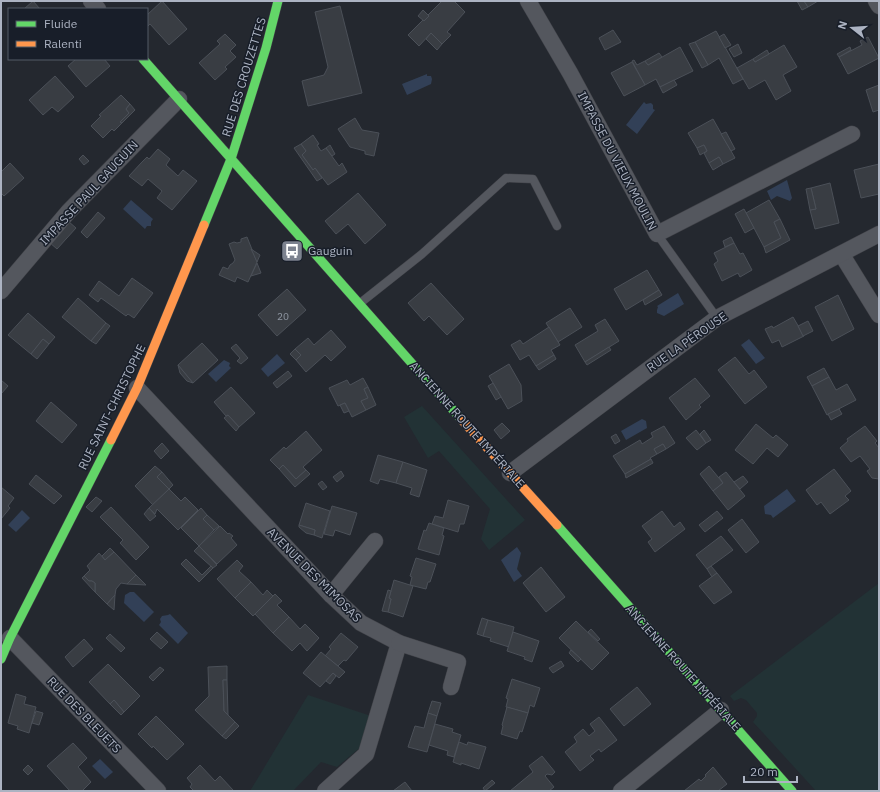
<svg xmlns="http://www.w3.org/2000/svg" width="880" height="792" font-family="'IBM Plex Sans',sans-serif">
	<rect width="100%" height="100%" fill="#24282f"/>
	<g fill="#223235">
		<polygon points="422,406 525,520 489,550 481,539 490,509 439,451 428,458 404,417"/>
		<polygon points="879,583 879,791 816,791 753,722 757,716 757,713 746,700 741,698 734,701 730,696"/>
		<polygon points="308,695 371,716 362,746 337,767 321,762 293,791 250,791"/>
	</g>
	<g fill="#324057">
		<polygon points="427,74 427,76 431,76 432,79 431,84 407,95 402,84"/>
		<polygon points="644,102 646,104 651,103 653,105 653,109 655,110 637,134 626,125"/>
		<polygon points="787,180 792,198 790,201 777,196 771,200 767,191"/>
		<polygon points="131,200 153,219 151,222 151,226 147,226 145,229 123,209"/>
		<polygon points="678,293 684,304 664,316 657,313 657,310 658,307 657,306"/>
		<polygon points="749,339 765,358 756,364 741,345"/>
		<polygon points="277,354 285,363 268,377 261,369"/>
		<polygon points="224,360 230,363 229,366 231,368 216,382 208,374"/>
		<polygon points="642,419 646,421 647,428 626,440 621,431"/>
		<polygon points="787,489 796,501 773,518 771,515 765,514 764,506"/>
		<polygon points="22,510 30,518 16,532 8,525"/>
		<polygon points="517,547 521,553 517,569 522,576 514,582 501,560"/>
		<polygon points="130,592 134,592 154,612 144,622 124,603 125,595"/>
		<polygon points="170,614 188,633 178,644 159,625 161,622 160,619 162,616 168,615"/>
		<polygon points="100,759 113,772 105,779 92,766"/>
	</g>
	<g fill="#393d43" stroke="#4b5058">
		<polygon points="33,1 40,9 24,9"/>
		<polygon points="162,1 187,29 169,45 150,24 148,26 147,25 147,15"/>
		<polygon points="442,1 454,1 465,12 447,32 451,35 442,44 431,33 419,46 408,35"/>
		<polygon points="797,1 804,1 808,7 802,10"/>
		<polygon points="804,1 818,1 808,7"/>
		<polygon points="340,6 362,93 308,106 302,81 324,75 328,67 315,12"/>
		<polygon points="423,10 429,16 424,21 418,16"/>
		<polygon points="613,30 621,42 605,50 599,38"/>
		<polygon points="716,31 743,79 733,84 719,58 708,65 695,42"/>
		<polygon points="431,33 442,44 437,50 426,39"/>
		<polygon points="225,34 236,45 230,51 236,57 225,67 227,69 215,80 199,63 220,44 217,41"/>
		<polygon points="724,34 731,45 725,48 719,37"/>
		<polygon points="868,37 879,58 848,74 839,57 862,45 860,41"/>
		<polygon points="695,42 708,65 702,68 689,44"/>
		<polygon points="738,44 742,53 734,57 729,49"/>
		<polygon points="784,45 797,67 783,75 791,91 776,100 765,80 749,89 737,68 753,59 755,62"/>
		<polygon points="680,47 693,71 660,87 656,79 645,85 632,61 634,60 637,65 645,61 648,65"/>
		<polygon points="850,47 851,50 839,57 837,54"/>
		<polygon points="767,50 769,54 755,62 753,59"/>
		<polygon points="659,53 662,57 648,65 645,61"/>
		<polygon points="76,59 104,59 110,66 86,87 68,66"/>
		<polygon points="632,62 645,85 624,96 611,73"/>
		<polygon points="55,76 74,97 58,112 52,107 43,115 29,100"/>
		<polygon points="674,80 677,85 663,93 660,87"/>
		<polygon points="879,85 879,110 873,112 866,90"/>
		<polygon points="121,95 130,104 126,109 129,113 120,122 122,123 114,131 112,129 103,138 91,126 101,116 99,115"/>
		<polygon points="130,104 135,110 122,123 120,122 129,113 126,109"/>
		<polygon points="355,118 362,130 379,133 374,156 365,154 365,151 350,147 338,129"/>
		<polygon points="713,119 735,158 723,164 719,157 709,163 704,153 707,151 704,145 697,148 688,133"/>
		<polygon points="726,132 735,149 731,151 721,134"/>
		<polygon points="313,135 319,144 317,145 321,151 326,148 339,166 342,163 347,172 328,185 315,168 313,170 302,155 306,151 301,144"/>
		<polygon points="301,144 306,151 302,155 313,170 315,168 322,178 317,181 294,148"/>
		<polygon points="330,145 335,154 332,156 326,148"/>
		<polygon points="704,145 707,151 700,155 697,148"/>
		<polygon points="158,149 170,159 166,165 178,176 183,170 197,181 172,210 157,198 162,191 148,179 142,186 129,176 142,162 147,157 149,159"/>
		<polygon points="83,155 89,161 84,165 79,159"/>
		<polygon points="719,157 723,164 713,170 709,163"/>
		<polygon points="10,163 24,178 4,196 1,193 1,172"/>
		<polygon points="879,164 879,194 861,198 854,170"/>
		<polygon points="830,183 839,223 815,229 810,210 816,209 811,188"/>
		<polygon points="811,188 816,209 810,210 806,189"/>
		<polygon points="358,193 386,225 365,244 348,224 336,234 325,221"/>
		<polygon points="769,200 780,219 774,222 781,238 764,247 746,213"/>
		<polygon points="744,209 754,228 745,233 735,214"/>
		<polygon points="98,212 105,218 87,238 81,232"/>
		<polygon points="780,219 790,240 766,253 764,247 781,238 774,222"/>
		<polygon points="68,221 76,228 57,249 49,242"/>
		<polygon points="247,237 257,262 248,282 237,277 235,282 219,275 223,267 228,269 230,265 233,263 235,260 229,244 234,242 237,243 241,242 241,239"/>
		<polygon points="731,237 734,243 725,247 723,241"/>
		<polygon points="734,243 740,254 743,253 752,270 740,277 738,273 722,281 714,264 718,261 714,253"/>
		<polygon points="251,249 260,255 257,262 253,253"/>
		<polygon points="257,263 261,273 251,276"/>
		<polygon points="647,270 659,290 626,310 614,289"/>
		<polygon points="132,278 153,293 134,318 128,314 126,316 101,298 98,302 89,295 99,281 119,296"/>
		<polygon points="431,283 464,319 447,335 429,316 424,321 408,303"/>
		<polygon points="287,289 306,310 277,336 258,315"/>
		<polygon points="659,290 662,295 645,305 643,300"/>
		<polygon points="838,295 854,329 832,341 815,307"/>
		<polygon points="78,298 106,323 91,341 62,317"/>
		<polygon points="570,308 582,327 558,342 546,323"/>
		<polygon points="28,313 55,337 49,344 43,339 31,354 8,335"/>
		<polygon points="793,317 804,336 782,347 779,340 772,343 765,329 772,326 773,328"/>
		<polygon points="605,319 619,341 585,362 575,345 598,331 595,325"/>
		<polygon points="808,321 813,331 803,336 798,326"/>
		<polygon points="106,323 110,326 96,344 91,341"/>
		<polygon points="549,327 560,345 551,350 554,355 536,366 529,355 520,360 511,345 520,340 523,344"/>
		<polygon points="331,330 346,347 331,361 325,355 306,372 296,360 301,355 295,349 308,338 314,345"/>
		<polygon points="43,339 49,344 37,359 31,354"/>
		<polygon points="202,343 218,360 193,383 178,365"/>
		<polygon points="236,344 248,358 241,364 237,361 240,358 231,348"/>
		<polygon points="609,347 611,350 587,365 585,362"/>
		<polygon points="295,349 301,355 296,360 290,354"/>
		<polygon points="554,355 556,359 539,370 536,366"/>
		<polygon points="735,357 749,374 754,370 767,387 745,404 718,370"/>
		<polygon points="509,364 521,385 522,401 508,409 489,376"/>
		<polygon points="178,365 193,383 187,381 180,373"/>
		<polygon points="824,368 829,377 812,386 807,377"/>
		<polygon points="288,371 292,376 277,388 273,383"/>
		<polygon points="829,377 836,390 847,384 856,400 827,415 812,386"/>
		<polygon points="363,378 368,387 364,389 368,398 361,401 366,410 352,417 345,403 338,406 329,388 347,380 350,385"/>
		<polygon points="695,378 710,396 699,405 701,407 686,420 669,398"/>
		<polygon points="1,380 8,386 1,394"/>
		<polygon points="493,383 501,397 496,400 488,386"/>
		<polygon points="231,387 255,413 239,427 228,415 226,416 214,402"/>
		<polygon points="368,387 376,405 366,410 361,401 368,398 364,389"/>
		<polygon points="51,402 77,425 62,443 36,421"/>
		<polygon points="345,403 349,411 344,413 340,405"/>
		<polygon points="839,409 842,414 831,420 828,414"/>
		<polygon points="228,415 239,427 236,431 224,418"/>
		<polygon points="502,423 510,431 501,439 494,430"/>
		<polygon points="756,424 773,438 776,435 788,445 778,457 767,448 753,464 735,450"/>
		<polygon points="664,426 675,443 666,449 663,444 654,449 657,454 650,458 651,459 625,474 613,456 640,440 642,444 653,437 651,433"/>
		<polygon points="865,426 877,441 875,443 879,448 879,479 872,478 867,471 870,469 860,456 851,462 840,448 848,441 847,439"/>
		<polygon points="696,430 706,443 697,450 686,438"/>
		<polygon points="704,430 711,440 706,443 700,434"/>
		<polygon points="306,431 322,450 303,467 306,470 296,479 283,465 279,469 270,460 284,447 286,449"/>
		<polygon points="616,434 620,441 615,444 611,437"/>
		<polygon points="162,443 169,451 161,459 154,451"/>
		<polygon points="663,444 666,449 657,454 654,449"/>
		<polygon points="378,455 403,462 396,483 380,479 378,484 370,481"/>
		<polygon points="651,459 653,463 626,478 625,474"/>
		<polygon points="403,462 427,470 419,497 410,494 412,488 396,483"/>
		<polygon points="283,465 296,479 306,470 310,474 295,487 279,469"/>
		<polygon points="155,466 162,472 157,477 169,489 153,505 135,486"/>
		<polygon points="709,466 723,483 713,491 700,474"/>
		<polygon points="834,469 851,491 845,496 849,500 830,514 821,502 817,505 806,490"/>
		<polygon points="341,471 344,476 337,482 333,477"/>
		<polygon points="162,472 173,485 169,489 157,477"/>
		<polygon points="726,472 745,496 728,510 713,491 723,483 719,477"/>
		<polygon points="36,475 62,496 54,504 29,484"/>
		<polygon points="743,476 748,482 740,489 734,482"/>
		<polygon points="322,481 327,487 323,490 318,484"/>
		<polygon points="1,487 14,498 8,506 10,508 1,519"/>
		<polygon points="169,489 181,501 185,497 198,510 178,530 157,509 155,514 149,508"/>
		<polygon points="96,497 102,501 92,512 86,507"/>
		<polygon points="448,500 469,506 464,524 460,524 458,532 432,524 435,516 443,518"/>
		<polygon points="306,503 330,511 322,538 314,535 315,530 299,525"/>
		<polygon points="332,506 357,513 350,535 335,530 333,536 324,534"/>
		<polygon points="111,507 149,547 136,560 120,543 123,540 100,517"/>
		<polygon points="149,508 156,516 150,521 144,514"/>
		<polygon points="201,508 207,515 203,519 214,530 199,546 181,528"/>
		<polygon points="662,511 674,527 680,522 685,529 655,552 648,542 652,539 642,526"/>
		<polygon points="717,511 723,518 705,532 699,525"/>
		<polygon points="207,515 219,526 214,530 203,519"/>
		<polygon points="742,519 759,542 746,553 728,530"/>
		<polygon points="429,523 444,528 442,535 444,536 439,555 418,549 424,530 426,531"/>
		<polygon points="299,525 315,530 314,535 306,533 299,527"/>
		<polygon points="220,526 228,534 229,533 233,536 231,538 237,545 217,564 199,546"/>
		<polygon points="721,536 733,550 707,569 696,555"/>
		<polygon points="199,546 217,565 213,568 194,551"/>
		<polygon points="110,548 114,552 105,560 102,556"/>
		<polygon points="114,552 136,575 127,584 121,583 116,589 115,595 107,604 95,592 95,583 92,581 89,581 84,576 90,570 87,566 99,553 105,560"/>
		<polygon points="416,558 436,564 430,582 428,582 426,589 410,585 412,577 410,576"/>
		<polygon points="186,559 202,575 211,566 213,568 199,582 181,564"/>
		<polygon points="237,560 243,566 239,571 251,582 235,598 217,579"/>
		<polygon points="711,566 717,573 712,577 707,569"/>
		<polygon points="541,567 565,597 546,612 523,583"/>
		<polygon points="717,573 732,592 714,604 699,586"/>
		<polygon points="136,575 146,585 127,584"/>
		<polygon points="84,576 89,581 92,581 95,583 95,592 82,578"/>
		<polygon points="394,580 413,586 403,617 388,612 391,599 389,598"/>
		<polygon points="251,582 263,595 267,590 273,596 253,616 235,598"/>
		<polygon points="388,590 391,591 389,598 391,599 388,612 382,611"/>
		<polygon points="275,594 282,601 277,605 289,617 273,633 255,614"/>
		<polygon points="115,595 114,610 107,604"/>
		<polygon points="289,617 300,629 305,624 319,638 307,651 300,643 292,651 273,633"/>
		<polygon points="482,618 488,620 483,636 477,634"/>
		<polygon points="488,620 514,627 509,647 490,641 491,638 483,636"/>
		<polygon points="576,621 609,653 592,670 559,638"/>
		<polygon points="591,629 600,639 598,641 588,632"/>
		<polygon points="157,632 168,642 161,649 150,639"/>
		<polygon points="513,632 539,641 532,662 524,659 525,657 507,651"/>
		<polygon points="341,633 358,647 346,661 344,660 338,666 325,656 331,649 329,647"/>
		<polygon points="110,634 125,648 121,652 106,638"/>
		<polygon points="84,639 93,649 73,667 65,657"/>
		<polygon points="571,650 581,659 578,662 569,653"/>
		<polygon points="321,652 345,672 339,678 333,673 320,687 303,673"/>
		<polygon points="561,661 564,666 553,673 549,668"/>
		<polygon points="108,664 140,696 124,712 114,700 110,704 89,682"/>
		<polygon points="227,666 227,680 223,680 224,711 235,722 222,736 195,710 209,696 208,667"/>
		<polygon points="160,667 164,670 153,681 149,677"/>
		<polygon points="333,673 336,676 330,684 326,681"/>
		<polygon points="512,679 540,688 534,707 530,705 528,713 506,707 508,699 506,698"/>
		<polygon points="223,680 227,680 228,715 224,711"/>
		<polygon points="637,687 651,704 624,726 610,709"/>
		<polygon points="16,694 26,697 24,704 36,707 29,733 17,729 18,726 8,723"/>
		<polygon points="114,700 124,712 121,715 110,704"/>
		<polygon points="432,701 441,703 437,716 428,713"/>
		<polygon points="507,707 528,713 522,732 520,731 517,739 501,734 503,726 502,725"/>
		<polygon points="36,711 43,713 39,725 32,723"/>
		<polygon points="428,713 437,716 427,752 408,747 415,726 424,728"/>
		<polygon points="156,716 184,744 167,760 153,746 152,748 138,734"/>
		<polygon points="599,717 617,740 601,752 599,749 590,756 594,760 580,771 565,752 577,742 574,737 583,729 589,736 595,731 590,724"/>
		<polygon points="235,722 239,726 226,739 222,736"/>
		<polygon points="435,724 453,729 452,732 461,735 454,757 447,755 448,751 429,745"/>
		<polygon points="459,742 467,745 468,742 486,747 479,769 461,763 461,765 453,762"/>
		<polygon points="73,743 87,758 78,767 91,782 82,791 70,791 47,766"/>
		<polygon points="542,756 555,772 552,775 547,774 545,776 554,787 549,791 510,791 533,772 529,766"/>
		<polygon points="28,765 33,770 28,775 23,770"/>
		<polygon points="200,765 215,781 220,776 233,790 231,791 194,791 190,787 192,784 187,778"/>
		<polygon points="713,767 727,784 718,791 684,791 699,779 701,781 706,776 705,775"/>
		<polygon points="492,780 495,783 485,791 483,788"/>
		<polygon points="405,782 412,791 393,791"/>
	</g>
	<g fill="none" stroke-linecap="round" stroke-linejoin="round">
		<g stroke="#404248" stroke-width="9">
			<g id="lane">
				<polyline points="657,234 717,318"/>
				<polyline points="359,304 422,254 506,178 533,179 557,226"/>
			</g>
		</g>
		<g stroke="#404248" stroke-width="17">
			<g id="street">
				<polyline points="91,1 98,9"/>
				<polyline points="528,1 570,73 657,234 852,134"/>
				<polyline points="876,1 879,6"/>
				<polyline points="842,255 879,315"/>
				<polyline points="1,291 69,211 179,99"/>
				<polyline points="137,388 331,595 361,623 399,643 366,754 325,791"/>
				<polyline points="510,473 717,318 879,234"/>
				<polyline points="331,595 375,541"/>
				<polyline points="10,638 158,791"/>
				<polyline points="399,643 458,662 451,687"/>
				<polyline points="621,791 721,710"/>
			</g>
		</g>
		<g stroke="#404248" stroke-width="10">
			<g id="fast">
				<polyline points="143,59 461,419"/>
				<polyline points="204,225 231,159 266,48 278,1"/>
				<polyline points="557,525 792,791"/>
				<polyline points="1,659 10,638 111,440"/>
			</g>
		</g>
		<g stroke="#404248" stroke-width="10">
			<g id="slow">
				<polyline points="461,419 557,525"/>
				<polyline points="111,440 137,388 204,225"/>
			</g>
		</g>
		<use href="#lane" stroke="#54575e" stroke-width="8"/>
		<use href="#street" stroke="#54575e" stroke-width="16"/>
		<use href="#fast" stroke="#63d668" stroke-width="9"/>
		<use href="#slow" stroke="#ff974d" stroke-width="9"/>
	</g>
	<defs>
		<g id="bus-square" transform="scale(1.15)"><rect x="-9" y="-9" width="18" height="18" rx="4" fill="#7c828f" stroke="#181e29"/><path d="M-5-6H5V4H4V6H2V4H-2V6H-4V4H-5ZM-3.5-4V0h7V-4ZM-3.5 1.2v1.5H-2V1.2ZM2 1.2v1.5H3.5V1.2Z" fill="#fff"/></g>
	</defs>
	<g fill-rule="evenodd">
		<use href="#bus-square" x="292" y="251"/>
	</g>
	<g text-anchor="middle" stroke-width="3" stroke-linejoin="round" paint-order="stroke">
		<g font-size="10" fill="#8f96a2">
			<text x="283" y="320">20</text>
		</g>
		<g font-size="12" fill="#acb3c2" stroke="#181e29">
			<text transform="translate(244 77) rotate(-73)" y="4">RUE DES CROUZETTES</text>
			<text transform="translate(617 161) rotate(62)" y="4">IMPASSE DU VIEUX MOULIN</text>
			<text transform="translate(89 193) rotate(-47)" y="4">IMPASSE PAUL GAUGUIN</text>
			<text transform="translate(687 342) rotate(-35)" y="4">RUE LA PÉROUSE</text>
			<text transform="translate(112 407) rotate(-64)" y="4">RUE SAINT-CHRISTOPHE</text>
			<text transform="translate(467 425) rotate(48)" y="4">ANCIENNE ROUTE IMPÉRIALE</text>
			<text transform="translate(314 575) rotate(45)" y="4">AVENUE DES MIMOSAS</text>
			<text transform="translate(683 668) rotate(48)" y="4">ANCIENNE ROUTE IMPÉRIALE</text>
			<text transform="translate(84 715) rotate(46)" y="4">RUE DES BLEUETS</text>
		</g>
		<g font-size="12" fill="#acb3c2" stroke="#181e29" text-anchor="start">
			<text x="308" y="255">Gauguin</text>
		</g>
	</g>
	<rect width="880" height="792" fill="none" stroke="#acb3c2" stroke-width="4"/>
	<rect x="8" y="8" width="140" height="52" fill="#181e29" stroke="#535a66"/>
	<rect x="16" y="21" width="20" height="6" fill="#63d668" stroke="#535a66"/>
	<text x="44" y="28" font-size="12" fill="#acb3c2">Fluide</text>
	<rect x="16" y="41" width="20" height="6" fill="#ff974d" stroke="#535a66"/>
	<text x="44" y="48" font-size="12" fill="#acb3c2">Ralenti</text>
	<g transform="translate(852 28) rotate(287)" stroke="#181e29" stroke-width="3" paint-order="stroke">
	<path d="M0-3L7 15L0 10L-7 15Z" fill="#acb3c2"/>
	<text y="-6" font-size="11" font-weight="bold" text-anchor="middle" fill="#acb3c2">N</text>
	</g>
	<path d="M744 776v6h53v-6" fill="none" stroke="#acb3c2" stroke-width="2"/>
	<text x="750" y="776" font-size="12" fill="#acb3c2" stroke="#181e29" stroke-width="3" paint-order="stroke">20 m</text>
</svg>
